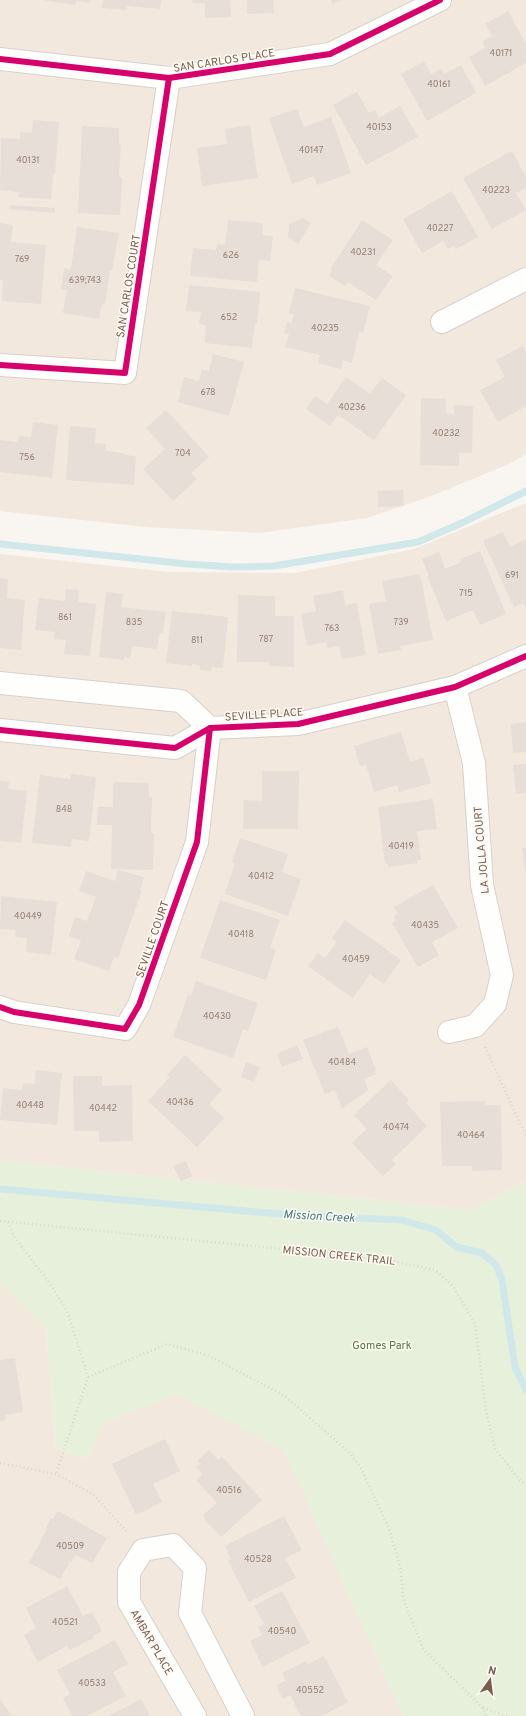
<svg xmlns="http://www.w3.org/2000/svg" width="526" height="1716" font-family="Overpass,sans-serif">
	<rect width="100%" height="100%" fill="#f9f5f0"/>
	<g fill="#f2e8de">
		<polygon points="0,0 526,0 526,454 511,463 434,495 367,518 259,533 146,527 0,511"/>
		<polygon points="526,503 526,1182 472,1210 0,1161 0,554 169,572 295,573 414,549"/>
		<polygon points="0,1283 46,1329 56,1449 87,1458 104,1423 176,1393 285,1451 403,1716 0,1716"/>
	</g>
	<polygon fill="#e7f0db" points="0,1161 472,1210 526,1182 526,1716 403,1716 284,1451 176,1394 105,1423 87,1458 56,1449 46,1329 0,1283"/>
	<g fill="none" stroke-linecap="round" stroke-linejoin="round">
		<g stroke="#d0e8ea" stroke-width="7">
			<polyline points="0,544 187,564 234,567 274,566 418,542 464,522 526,491"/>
			<polyline points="0,1189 291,1215 402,1220 436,1230 456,1247 482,1253 496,1265 502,1280 515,1367 526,1390"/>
		</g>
	</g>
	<g fill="#e6ded7">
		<polygon points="42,0 90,0 90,3 76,1 75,5"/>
		<polygon points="103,0 161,0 160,9 127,6 127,10 102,8"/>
		<polygon points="192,0 230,0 231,17 205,18 205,3 193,3"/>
		<polygon points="247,0 273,0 274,13 247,14"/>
		<polygon points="331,0 343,0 332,4"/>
		<polygon points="508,11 526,44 526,63 485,86 469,57 485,48 482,42 492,36 485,24"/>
		<polygon points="424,61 431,74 441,68 444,74 461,65 476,93 427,121 401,74"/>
		<polygon points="357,92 369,113 375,110 379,118 400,106 418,137 366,165 333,105"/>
		<polygon points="297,109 304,127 331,117 351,173 317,185 314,176 292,184 269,118"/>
		<polygon points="33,120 59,122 55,174 53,174 51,199 18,197 19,192 0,190 1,138 20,139 20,132 32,133"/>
		<polygon points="250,125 258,178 202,186 197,148 227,144 225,129"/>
		<polygon points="82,126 119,128 119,143 121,143 119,177 122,177 120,215 78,213"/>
		<polygon points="512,151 526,177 526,188 516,193 526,210 492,229 463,178"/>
		<polygon points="452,191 478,237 456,249 454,246 448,249 443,241 422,253 403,219"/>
		<polygon points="10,205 55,208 55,213 10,209"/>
		<polygon points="303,218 311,223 298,244 288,237 289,224"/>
		<polygon points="228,220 263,223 262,235 273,236 270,261 259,260 257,282 190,276 193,248 216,250 217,244 225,245"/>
		<polygon points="362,220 393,240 376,265 393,276 376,300 348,282 345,286 329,276 332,271 330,270"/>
		<polygon points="0,223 13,225 11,242 46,245 41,304 2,301 3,280 0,280"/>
		<polygon points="77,227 119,233 112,271 110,271 105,304 102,304 99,319 63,313 67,290 61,289 64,268 71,269"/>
		<polygon points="189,285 260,292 257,323 255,323 252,348 205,343 206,325 199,324 201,312 186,311"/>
		<polygon points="295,288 370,306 363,333 359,332 352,363 343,360 341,369 318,363 320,355 285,347 289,334 284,333 287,322 292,323 294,314 289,313"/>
		<polygon points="523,346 526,352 526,406 498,422 480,390 505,377 496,360"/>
		<polygon points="213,354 244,362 229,416 178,402 184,377 199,381 202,369 209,371"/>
		<polygon points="346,377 370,394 382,378 406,395 374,440 338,415 330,426 306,409 315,396 327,404"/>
		<polygon points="421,398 446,399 446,413 454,414 454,405 473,406 472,453 459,453 459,466 420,465"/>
		<polygon points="166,410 209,457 191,473 197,479 173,501 143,469 165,449 146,428"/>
		<polygon points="33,422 58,425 52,478 0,472 0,440 18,442 19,436 31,437"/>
		<polygon points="70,426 96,428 95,443 106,444 106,451 124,453 124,455 136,456 134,485 66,480"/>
		<polygon points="403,490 404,506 378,507 378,491"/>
		<polygon points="503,532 510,547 526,539 526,608 523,603 514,607 483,541"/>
		<polygon points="480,551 506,614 480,625 473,610 446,621 427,576 429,576 422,559 439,552 445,569 461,562 460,559"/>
		<polygon points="420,574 433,640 400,646 401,650 378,654 369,604 386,601 382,581"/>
		<polygon points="0,578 8,579 7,598 25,600 21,650 0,648"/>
		<polygon points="66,589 79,590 78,602 96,604 90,656 64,654 66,640 54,639 55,632 35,630 39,598 65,601"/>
		<polygon points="343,590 345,605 357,603 366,655 342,659 339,646 327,648 326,642 307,646 301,614 316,611 313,596"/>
		<polygon points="106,592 123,594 121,607 166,612 163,633 159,633 157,649 132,646 130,658 124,657 124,660 99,657"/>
		<polygon points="238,595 275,596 275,616 294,616 294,667 269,666 269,662 237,662"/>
		<polygon points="172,611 228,617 223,668 212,667 211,671 200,670 200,665 192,664 192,666 166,663"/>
		<polygon points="526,722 526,752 513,753 511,724"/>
		<polygon points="401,732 410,762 423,758 431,783 399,792 397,785 374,792 366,765 360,766 354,746"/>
		<polygon points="526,764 526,793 516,794 513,765"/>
		<polygon points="262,771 299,771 298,829 243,829 243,800 262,801"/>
		<polygon points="71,774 96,777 89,841 72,839 71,847 32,843 40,775 70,779"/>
		<polygon points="0,781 9,782 8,789 27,791 21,843 0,841"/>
		<polygon points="113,782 149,783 149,797 152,797 151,833 154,833 153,870 111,869 112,825 97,825 98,807 113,807"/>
		<polygon points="433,799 437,829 417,831 421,860 417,860 418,863 388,867 388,864 385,864 378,807"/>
		<polygon points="240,838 288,854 282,872 301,879 288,916 225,894 235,863 232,862"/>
		<polygon points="522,848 526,848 526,872 525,872"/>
		<polygon points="118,870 144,877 140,890 142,890 118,958 114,957 109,971 74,959 81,941 69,936 75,917 87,921 96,897 79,891 86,871 115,881"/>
		<polygon points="433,885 458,928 432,942 439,955 418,967 392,923 396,920 394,916 398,914 394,907"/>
		<polygon points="1,896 57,902 51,955 26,952 27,938 15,937 16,930 0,929"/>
		<polygon points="220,900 280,920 270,948 276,950 266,980 200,958"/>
		<polygon points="345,920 401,960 384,984 370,974 353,998 308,966 318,953 325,958 337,942 332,938"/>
		<polygon points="196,981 258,1003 248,1031 243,1029 233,1058 173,1037 188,995 191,996"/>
		<polygon points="338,1027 349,1054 367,1047 376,1070 374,1071 376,1074 364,1079 368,1090 342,1109 335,1090 325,1094 303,1040"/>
		<polygon points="297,1045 303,1059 282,1067 277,1054"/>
		<polygon points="185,1055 222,1090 209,1104 224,1118 197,1147 148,1101 170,1077 167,1075"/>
		<polygon points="246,1062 260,1067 254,1082 241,1077"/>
		<polygon points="36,1070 62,1073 57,1125 0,1120 3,1088 22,1090 23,1083 35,1084"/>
		<polygon points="73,1076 102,1076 102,1086 132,1085 133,1141 99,1142 99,1131 74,1131"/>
		<polygon points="391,1080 409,1100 406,1103 427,1126 392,1160 396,1164 383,1176 352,1143 367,1129 354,1115"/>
		<polygon points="485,1101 485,1105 501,1105 502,1170 472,1171 472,1166 442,1166 440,1102"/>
		<polygon points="186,1161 192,1176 181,1181 173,1166"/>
		<polygon points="15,1358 23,1412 5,1415 6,1420 0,1421 0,1360"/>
		<polygon points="165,1439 180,1471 153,1484 162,1502 136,1515 112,1464"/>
		<polygon points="209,1450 218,1460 222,1457 262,1500 221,1537 204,1519 205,1518 203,1515 217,1503 196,1480 203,1474 196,1467 200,1464 197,1461"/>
		<polygon points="58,1511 107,1538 92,1563 76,1555 71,1562 70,1561 60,1579 29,1563 47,1529 46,1528 51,1518 53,1519"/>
		<polygon points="284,1516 302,1550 285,1558 296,1578 249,1602 228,1561 231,1559 225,1546"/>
		<polygon points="67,1586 83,1616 92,1612 102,1631 93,1636 94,1638 70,1650 67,1646 38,1662 24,1635 36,1628 26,1608"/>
		<polygon points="282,1591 310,1643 263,1667 250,1641 262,1635 258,1627 264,1624 254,1606"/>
		<polygon points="115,1640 128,1664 113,1672 126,1696 87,1716 72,1716 63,1698 70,1694 57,1670"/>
		<polygon points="324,1656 348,1702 322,1716 301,1716 290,1695 283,1699 276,1686 286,1680 282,1673 306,1661 308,1664"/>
		<polygon points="0,1699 12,1716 0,1716"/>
		<polygon points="141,1699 150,1716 108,1716"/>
	</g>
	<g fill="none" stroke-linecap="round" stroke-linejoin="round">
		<g stroke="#d7d1cb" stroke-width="24">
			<g id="minor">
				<polyline points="0,59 169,78 330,54 440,0"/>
				<polyline points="442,322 526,279"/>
				<polyline points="0,365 125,373 169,78"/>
				<polyline points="0,683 181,701 210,728"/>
				<polyline points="0,730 175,748 210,728 298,724 455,687 526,656"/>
				<polyline points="0,1007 14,1012 125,1029 139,1005 197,842 210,728"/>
				<polyline points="449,1032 475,1026 495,1004 502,975 482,885 474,763 455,687"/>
				<polyline points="195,1716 129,1602 129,1572 143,1550 173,1545 195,1568 190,1613 243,1716"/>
			</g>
		</g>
		<g stroke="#dcd5d0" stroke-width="2.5" stroke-dasharray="1 3" stroke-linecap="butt">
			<polyline points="485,1047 526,1136"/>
			<polyline points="0,1221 383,1259 435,1270 453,1286 475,1324 486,1410 495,1449 519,1479 526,1485"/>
			<polyline points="8,1222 15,1238 48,1281 67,1311 88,1377 56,1474"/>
			<polyline points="88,1377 167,1344 207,1355 285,1396 350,1453 361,1468 390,1531 401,1571 403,1598 423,1649 483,1708 486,1716"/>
			<polyline points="0,1463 56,1474 94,1495 128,1533"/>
			<polyline points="483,1708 507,1716"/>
		</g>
		<use href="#minor" stroke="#fefefd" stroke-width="22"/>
		<g stroke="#fffaf3" stroke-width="8">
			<g id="cycleway">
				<polyline points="0,59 169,78 330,54 440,0"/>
				<polyline points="0,365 125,373 169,78"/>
				<polyline points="0,730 175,748 210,728 298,724 455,687 526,656"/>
				<polyline points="0,1007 14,1012 125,1029 139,1005 197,842 210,728"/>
			</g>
		</g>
		<use href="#cycleway" stroke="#d6006c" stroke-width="6"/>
	</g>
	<g text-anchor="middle" stroke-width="3" stroke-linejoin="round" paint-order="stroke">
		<g font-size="9" fill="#977e72">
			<text x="501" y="56">40171</text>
			<text x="439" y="87">40161</text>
			<text x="379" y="130">40153</text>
			<text x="311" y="153">40147</text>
			<text x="28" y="163">40131</text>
			<text x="496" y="193">40223</text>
			<text x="440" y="231">40227</text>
			<text x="363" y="255">40231</text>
			<text x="231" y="258">626</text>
			<text x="22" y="262">769</text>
			<text x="85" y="283">639;743</text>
			<text x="229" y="320">652</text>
			<text x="325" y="331">40235</text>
			<text x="208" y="395">678</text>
			<text x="352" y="410">40236</text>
			<text x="446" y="436">40232</text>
			<text x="183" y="456">704</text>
			<text x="27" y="460">756</text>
			<text x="512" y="578">691</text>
			<text x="466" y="596">715</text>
			<text x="65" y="620">861</text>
			<text x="134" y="625">835</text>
			<text x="401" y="625">739</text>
			<text x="332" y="631">763</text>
			<text x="266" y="642">787</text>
			<text x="197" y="643">811</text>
			<text x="64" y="812">848</text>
			<text x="401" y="849">40419</text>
			<text x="261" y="879">40412</text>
			<text x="28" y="919">40449</text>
			<text x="425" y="928">40435</text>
			<text x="241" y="937">40418</text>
			<text x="356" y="962">40459</text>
			<text x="217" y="1019">40430</text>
			<text x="342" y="1065">40484</text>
			<text x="180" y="1105">40436</text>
			<text x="30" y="1108">40448</text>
			<text x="103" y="1111">40442</text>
			<text x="396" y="1130">40474</text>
			<text x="471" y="1138">40464</text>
			<text x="229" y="1493">40516</text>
			<text x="70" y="1549">40509</text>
			<text x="258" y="1562">40528</text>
			<text x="65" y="1625">40521</text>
			<text x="282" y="1634">40540</text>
			<text x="92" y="1686">40533</text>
			<text x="310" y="1693">40552</text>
		</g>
		<g font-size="11" fill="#7a5c4d" stroke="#fffaf3">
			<text transform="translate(224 60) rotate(-9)" y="4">SAN CARLOS PLACE</text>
			<text transform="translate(128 286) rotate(-81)" y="4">SAN CARLOS COURT</text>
			<text transform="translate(264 714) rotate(-4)" y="4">SEVILLE PLACE</text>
			<text transform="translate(481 850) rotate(-95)" y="4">LA JOLLA COURT</text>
			<text transform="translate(152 939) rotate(-71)" y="4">SEVILLE COURT</text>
			<text transform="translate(339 1255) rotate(6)" y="4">MISSION CREEK TRAIL</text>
			<text transform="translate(152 1642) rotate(60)" y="4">AMBAR PLACE</text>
		</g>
		<g font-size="11" fill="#537a41" stroke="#fffaf3">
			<text x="382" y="1349">Gomes Park</text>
		</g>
		<g font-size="12" font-style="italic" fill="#437c86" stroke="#fffaf3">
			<text transform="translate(319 1216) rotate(3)" y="4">Mission Creek</text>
		</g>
	</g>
	<g transform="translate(490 1680) rotate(14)" stroke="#fffaf3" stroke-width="3" paint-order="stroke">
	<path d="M0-3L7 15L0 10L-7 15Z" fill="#7a5c4d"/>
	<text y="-6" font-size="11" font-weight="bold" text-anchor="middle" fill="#7a5c4d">N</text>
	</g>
</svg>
